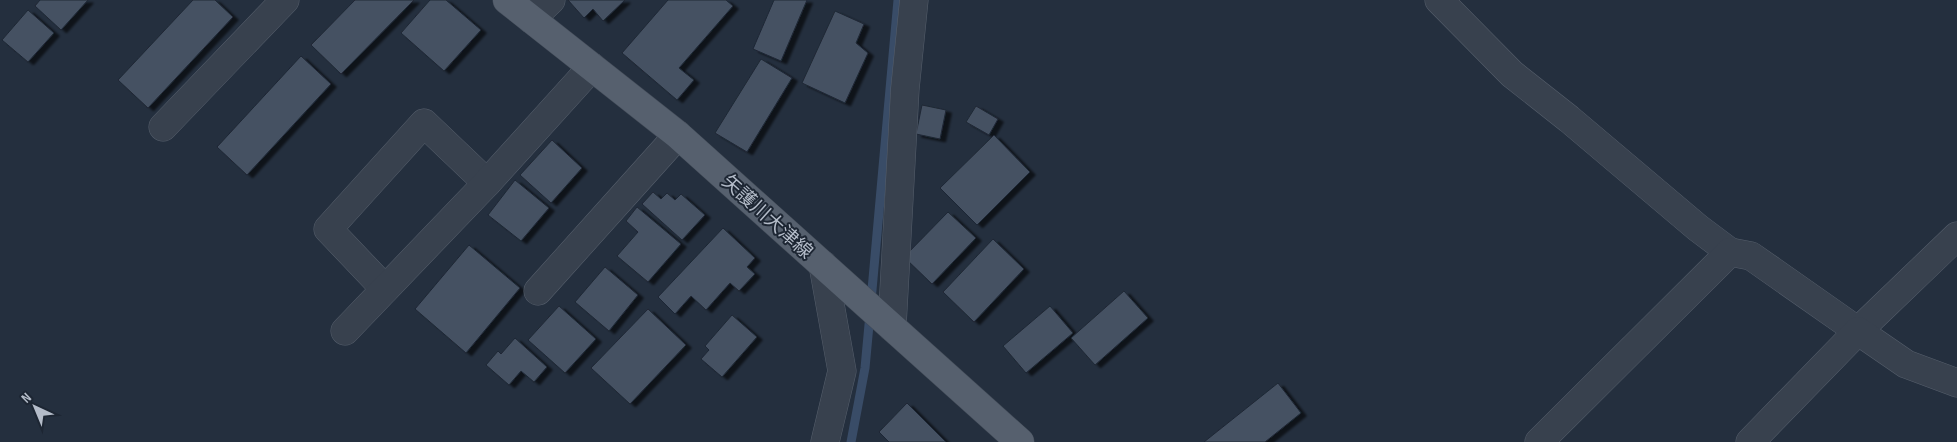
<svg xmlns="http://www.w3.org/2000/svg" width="1957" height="442" font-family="'Sofia Sans Condensed','Noto Sans JP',sans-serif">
	<defs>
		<filter id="shadow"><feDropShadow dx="5.5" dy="3" stdDeviation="1" flood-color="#0009"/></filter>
	</defs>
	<rect width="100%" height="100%" fill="#242f3e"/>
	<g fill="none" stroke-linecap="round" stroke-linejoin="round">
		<g stroke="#394c67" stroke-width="9">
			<polyline points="871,301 898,0"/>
			<polyline points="851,442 865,368 870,314"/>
		</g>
	</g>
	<g fill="#455162" stroke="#1f2835" filter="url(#shadow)">
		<polygon points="40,0 88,0 61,30 35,6"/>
		<polygon points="193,0 215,0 233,17 148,108 118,80"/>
		<polygon points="355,0 414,0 341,74 311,45"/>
		<polygon points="430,0 446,0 481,30 444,71 401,33"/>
		<polygon points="568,0 625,0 603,21 593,9 584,18"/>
		<polygon points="668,0 726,0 733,6 679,68 694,80 677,100 622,53"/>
		<polygon points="774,0 807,0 781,61 753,49"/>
		<polygon points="28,10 54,33 28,62 2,40"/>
		<polygon points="835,11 864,24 856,43 868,53 845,103 802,83"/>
		<polygon points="301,56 331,84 247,175 217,147"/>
		<polygon points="761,59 792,78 747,152 715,133"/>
		<polygon points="922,105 946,110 940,139 916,134"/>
		<polygon points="976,106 998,119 989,135 966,122"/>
		<polygon points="994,135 1030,172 977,225 940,188"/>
		<polygon points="552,140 582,168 551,203 520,175"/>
		<polygon points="515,180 549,208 521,241 488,215"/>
		<polygon points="653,192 661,199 667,193 675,200 681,194 705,215 682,240 642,204"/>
		<polygon points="637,207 681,244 648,282 617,256 638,232 626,221"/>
		<polygon points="948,212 976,238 932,284 904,257"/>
		<polygon points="723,228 755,258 747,267 755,274 739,291 730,283 706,310 691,296 675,314 658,297"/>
		<polygon points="993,239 1024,269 974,322 943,292"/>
		<polygon points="469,245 520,288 466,353 415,309"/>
		<polygon points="605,267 638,295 609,331 575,302"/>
		<polygon points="1124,291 1148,318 1095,365 1071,338"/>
		<polygon points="559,306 596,339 565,373 528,340"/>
		<polygon points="1050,306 1073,333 1026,373 1003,346"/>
		<polygon points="648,309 686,345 630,404 591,368"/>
		<polygon points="732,315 757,337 722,377 701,359 709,350 705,346"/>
		<polygon points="515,338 547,367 534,382 521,371 509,385 486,365 498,351 501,354"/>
		<polygon points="1278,383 1301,413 1265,442 1204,442"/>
		<polygon points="907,403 946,442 889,442 879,432"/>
	</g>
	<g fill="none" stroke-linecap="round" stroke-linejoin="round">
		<g stroke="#565f6c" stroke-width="29">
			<g id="minor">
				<polyline points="1439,0 1512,74 1569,119 1698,228 1730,252"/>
				<polyline points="531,19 551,0"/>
				<polyline points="163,127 285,0"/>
				<polyline points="823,265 842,371 825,442"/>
				<polyline points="385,289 328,229 424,123 487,183"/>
				<polyline points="538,291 678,135"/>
				<polyline points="892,327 905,89 914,0"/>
				<polyline points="345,331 487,183 592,67"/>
				<polyline points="1539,442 1730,252 1751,256 1858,331 1957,236"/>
				<polyline points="1750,442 1858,331 1906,364 1957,383"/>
			</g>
		</g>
		<g stroke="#414a57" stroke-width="29">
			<polyline id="major" points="507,0 678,135 1020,442"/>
		</g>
		<use href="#minor" stroke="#38414e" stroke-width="28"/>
		<use href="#major" stroke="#56606e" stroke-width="28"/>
	</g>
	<g text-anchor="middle" stroke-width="4" stroke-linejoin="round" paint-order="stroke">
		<g font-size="19" fill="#b4bcc9" stroke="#1d2633">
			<text transform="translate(768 216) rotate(42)" y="7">矢護川大津線</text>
		</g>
	</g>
	<g transform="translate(35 407) rotate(316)" stroke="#1d2633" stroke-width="4" paint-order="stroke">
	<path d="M0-4L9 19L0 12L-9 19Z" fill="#b4bcc9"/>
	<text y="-8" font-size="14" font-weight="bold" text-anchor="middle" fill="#b4bcc9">N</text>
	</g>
</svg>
